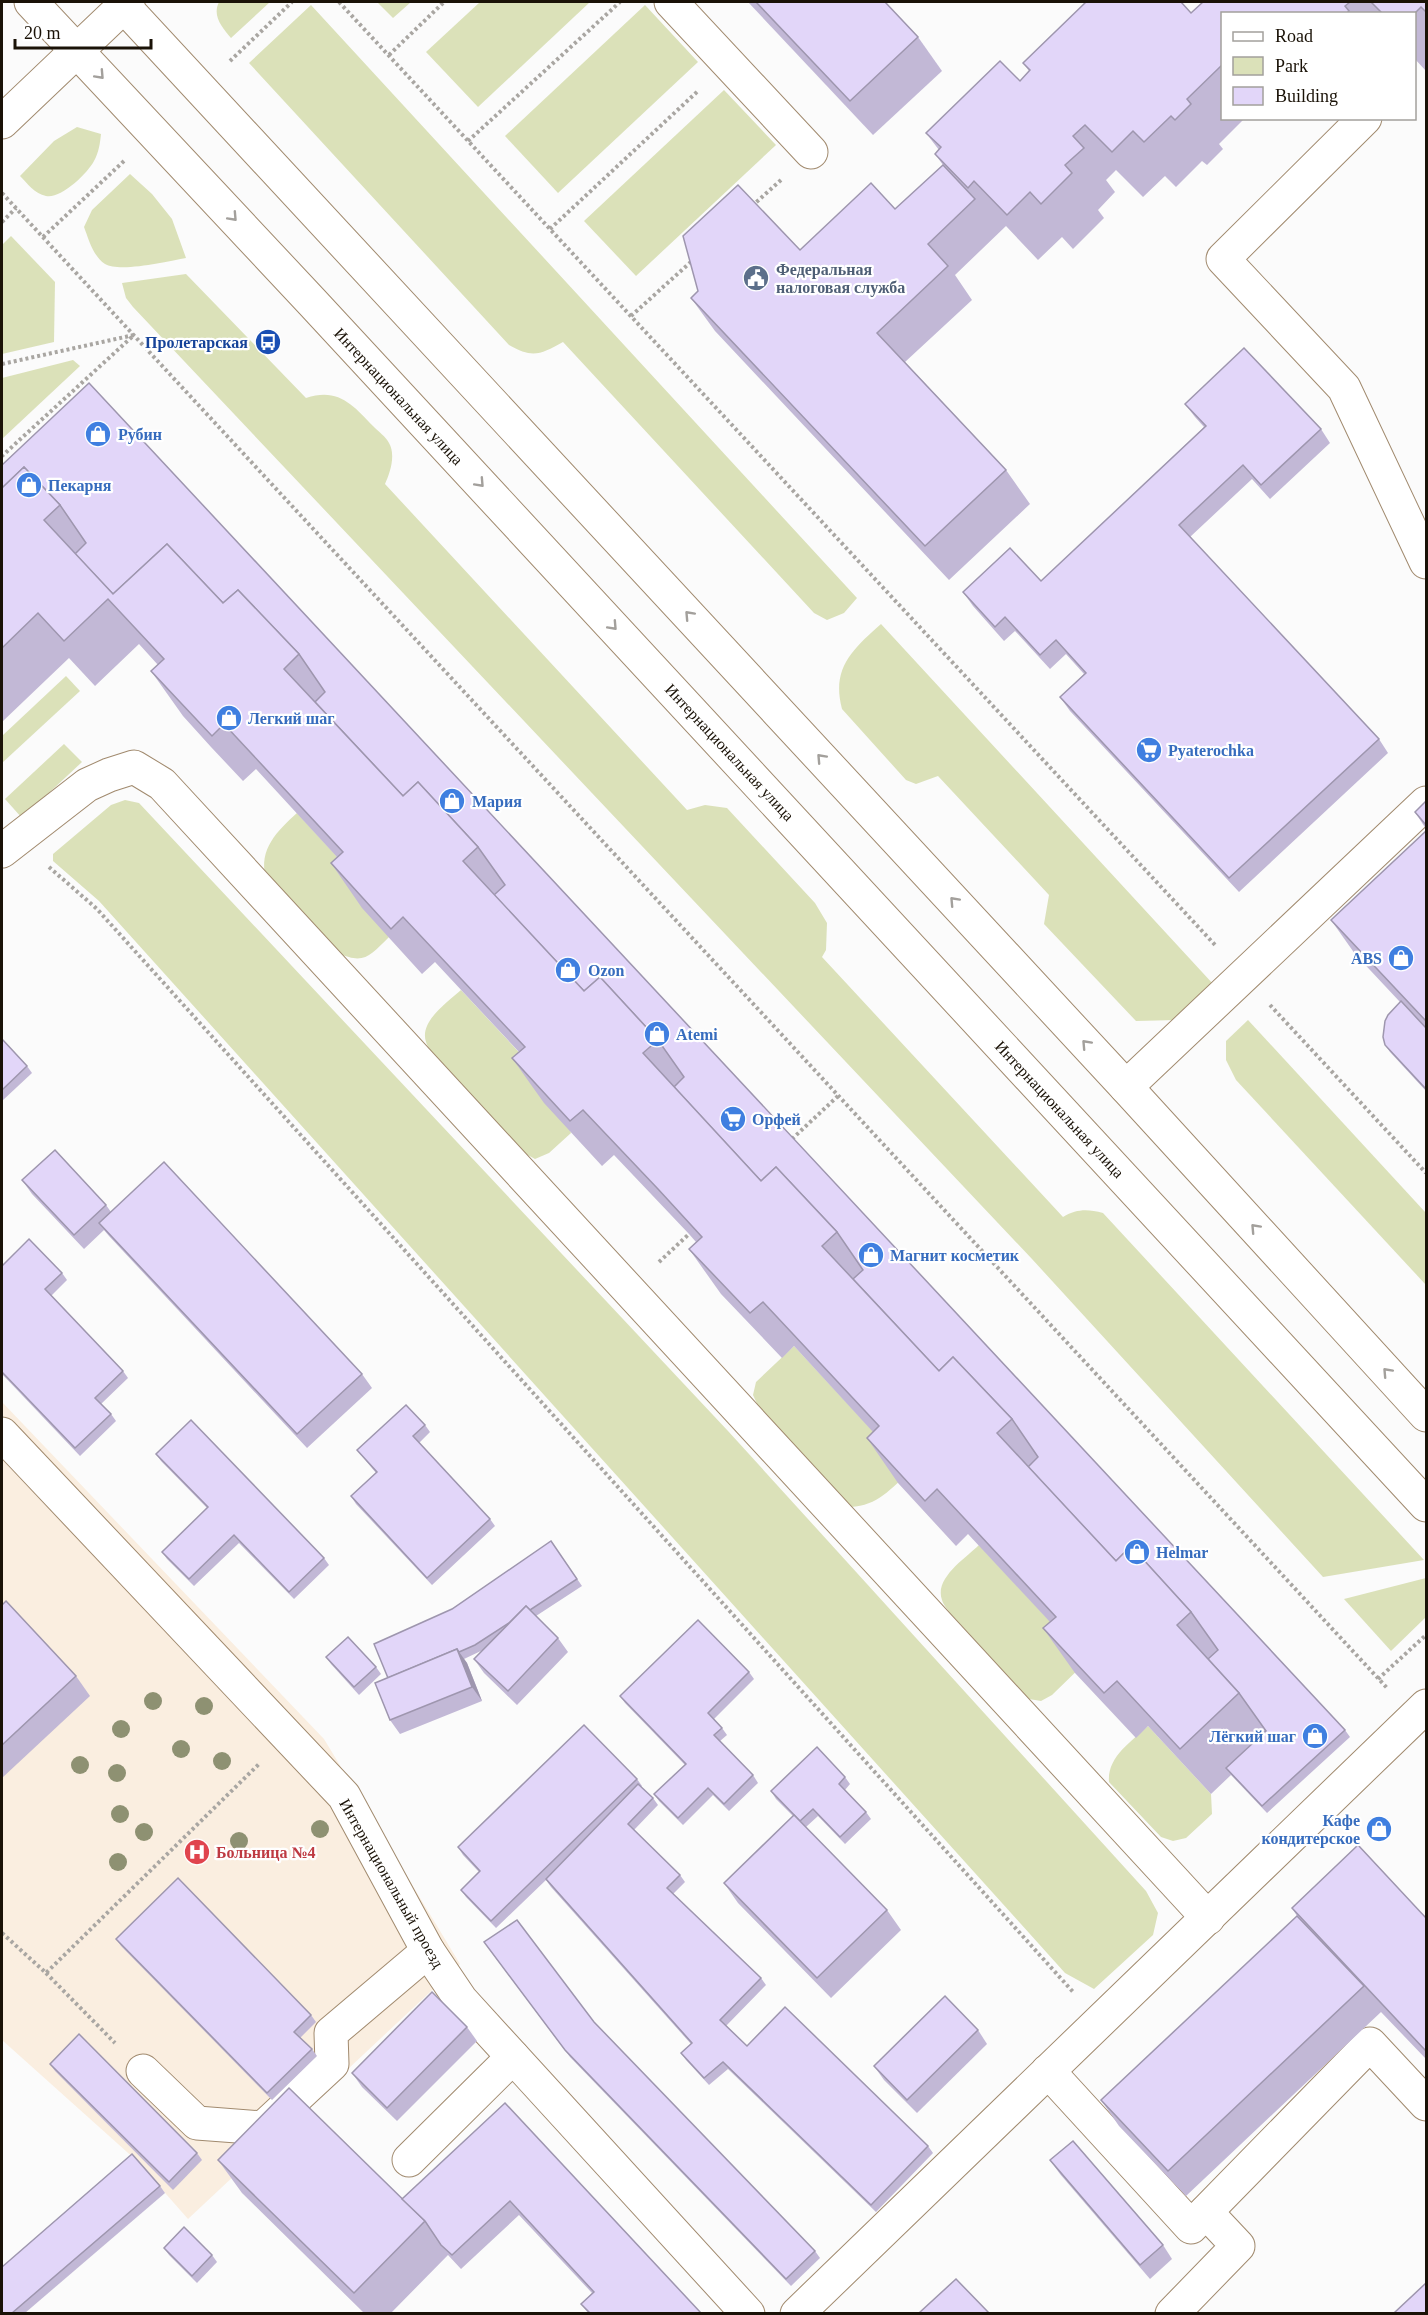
<svg xmlns="http://www.w3.org/2000/svg" width="1428" height="2315" font-family="Georgia,serif">
	<rect width="100%" height="100%" fill="#fbfbfb"/>
	<polygon fill="#faeee0" points="2,1402 324,1739 460,1964 188,2219 137,2161 2,2040"/>
	<g fill="#dbe1b9">
		<path d="M219 2H270L231 38C222 27 212 16 219 2Z"/>
		<polygon points="377,2 411,2 393,18"/>
		<polygon points="480,2 590,2 478,107 426,52"/>
		<path d="M311 5 857 598 844 613 827 620 814 613 563 342C541 354 533 359 509 345L249 63Z"/>
		<polygon points="645,5 698,62 558,193 505,136"/>
		<polygon points="724,90 776,145 636,276 584,221"/>
		<path d="M77 127 101 134C100 143 99 152 94 161 87 174 61 199 46 196 35 194 27 183 20 176L54 141Z"/>
		<path d="M130 174 152 194 172 219 186 258C168 261 120 273 105 264 93 256 89 240 84 227L92 210Z"/>
		<polygon points="11,236 55,282 54,342 2,354 2,245"/>
		<path d="M186 274 306 398C338 387 353 405 373 426 378 431 386 437 389 443 396 455 390 473 385 484L687 810 705 805 727 808 815 903 827 923 826 950 822 957 1063 1217C1077 1209 1087 1209 1103 1213L1424 1560 1323 1577 1032 1259 133 307 126 298 122 283Z"/>
		<polygon points="73,360 80,366 2,439 2,378"/>
		<path d="M881 624 1214 985 1177 1020 1136 1021 1044 924 1049 895 938 776 916 784 906 780 842 709C831 668 853 649 881 624Z"/>
		<polygon points="66,676 80,691 2,763 2,736"/>
		<polygon points="64,744 82,762 22,818 5,799"/>
		<polygon points="125,800 139,803 728,1431 1146,1891 1158,1913 1153,1935 1094,1989 1065,1973 99,901 53,861 53,854 111,805"/>
		<path d="M297 813 374 897 389 937C370 956 364 965 338 953L266 877C258 850 278 830 297 813Z"/>
		<path d="M461 990 556 1092 571 1133 549 1153 535 1159 524 1153 433 1054C431 1051 427 1046 426 1042 419 1021 448 1002 461 990Z"/>
		<polygon points="1248,1020 1426,1213 1426,1285 1236,1080 1226,1060 1226,1041"/>
		<path d="M794 1346 910 1471C892 1488 877 1506 851 1507L759 1408 753 1395 756 1382Z"/>
		<path d="M979 1545 1087 1661 1052 1695 1041 1701 1029 1699 950 1613C947 1609 943 1604 942 1600 934 1578 966 1558 979 1545Z"/>
		<polygon points="1426,1578 1426,1617 1391,1651 1344,1599"/>
		<path d="M1148 1726 1211 1794 1212 1814 1186 1838 1173 1841 1161 1837 1109 1782C1107 1757 1131 1742 1148 1726Z"/>
	</g>
	<g fill="none" stroke-linecap="round" stroke-linejoin="round">
		<g stroke="#a18a6e" stroke-width="35">
			<g id="minor">
				<polyline points="671,2 811,152"/>
				<polyline points="1365,118 1223,259 1344,388 1426,562"/>
				<polyline points="2,851 87,785 109,775 134,767 162,784 1208,1918"/>
				<polyline points="1126,1087 1426,803"/>
				<polyline points="2,1434 344,1796 428,1951 461,2000 748,2314"/>
				<polyline points="143,2071 197,2123 263,2128 332,2064 331,2033 428,1951"/>
				<polyline points="1048,2071 1191,2227 1370,2044 1426,2104"/>
				<polyline points="409,2160 513,2057"/>
				<polyline points="797,2314 1426,1706"/>
				<polyline points="1172,2314 1238,2246 1206,2212"/>
			</g>
		</g>
		<g stroke="#a18a6e" stroke-width="35">
			<g id="major">
				<polyline points="31,2 312,302 1426,1505"/>
				<polyline points="120,2 1126,1087 1426,1415"/>
				<polyline points="2,122 128,2"/>
			</g>
		</g>
		<g stroke="#a9a6a2" stroke-width="4" stroke-dasharray="3 3" stroke-linecap="butt">
			<polyline points="339,2 1216,946"/>
			<polyline points="389,55 444,2"/>
			<polyline points="230,61 292,2"/>
			<polyline points="468,141 620,2"/>
			<polyline points="2,193 1388,1689"/>
			<polyline points="752,206 782,179"/>
			<polyline points="2,222 16,208"/>
			<polyline points="550,229 699,90"/>
			<polyline points="43,237 124,161"/>
			<polyline points="631,316 693,260"/>
			<polyline points="2,364 134,335 2,456"/>
			<polyline points="49,867 97,909 1074,1993"/>
			<polyline points="1270,1005 1426,1173"/>
			<polyline points="792,1139 838,1096"/>
			<polyline points="659,1262 689,1234"/>
			<polyline points="1378,1679 1426,1635"/>
			<polyline points="2,1933 46,1973 259,1764"/>
			<polyline points="46,1973 115,2043"/>
		</g>
		<use href="#minor" stroke="#fff" stroke-width="33"/>
		<use href="#major" stroke="#fff" stroke-width="33"/>
	</g>
	<g fill="#8e9172">
		<circle cx="153" cy="1701" r="9"/>
		<circle cx="204" cy="1706" r="9"/>
		<circle cx="121" cy="1729" r="9"/>
		<circle cx="181" cy="1749" r="9"/>
		<circle cx="222" cy="1761" r="9"/>
		<circle cx="80" cy="1765" r="9"/>
		<circle cx="117" cy="1773" r="9"/>
		<circle cx="120" cy="1814" r="9"/>
		<circle cx="320" cy="1829" r="9"/>
		<circle cx="144" cy="1832" r="9"/>
		<circle cx="239" cy="1841" r="9"/>
		<circle cx="118" cy="1862" r="9"/>
	</g>
	<g fill="#c2b8d6">
		<polygon points="748,2 885,2 918,37 942,71 873,135"/>
		<polygon points="1203,2 1426,2 1426,71 1414,58 1414,14 1222,14 1222,118 1245,118 1219,144 1223,149 1207,165 1202,161 1176,187 1165,176 1143,197 1116,170 1106,180 1115,192 1098,210 1104,218 1073,249 1062,237 1038,260 1006,226 955,275 972,300 905,362 1006,470 1030,504 949,580 715,331 691,298 800,250 895,209 943,165 935,154 939,150 926,133 1020,81 1029,71 1023,63 1191,13"/>
		<polygon points="89,383 1345,1730 1350,1737 1267,1813 1231,1775 1211,1794 1148,1726 1136,1738 1075,1673 1043,1628 1050,1622 968,1534 956,1546 898,1483 867,1438 873,1432 794,1346 782,1358 721,1294 689,1249 696,1242 689,1234 614,1155 602,1166 544,1103 512,1058 519,1052 435,962 422,974 362,908 331,863 337,857 256,769 243,781 211,747 183,716 151,671 158,665 139,644 95,686 69,658 2,722 2,465"/>
		<polygon points="1185,404 1321,429 1330,443 1270,499 1252,479 1190,537 1379,739 1388,753 1239,892 1070,711 1060,697 1084,674 1066,654 1050,669 1015,631 1004,641 973,606 963,592 1041,581 1204,427 1195,417"/>
		<polygon points="1426,801 1426,829 1415,812"/>
		<polygon points="1426,831 1426,1091 1390,1052 1385,1045 1400,1002 1355,954 1331,920"/>
		<polygon points="2,1039 27,1066 32,1073 2,1101"/>
		<polygon points="22,1180 106,1205 111,1212 362,1374 372,1388 307,1448 109,1236 104,1230 84,1249 32,1194"/>
		<polygon points="2,1266 62,1273 67,1280 51,1296 123,1371 128,1378 101,1404 111,1414 116,1421 80,1456 2,1374"/>
		<polygon points="425,1425 430,1432 419,1443 490,1519 495,1526 432,1585 356,1504 351,1496 376,1473 357,1450"/>
		<polygon points="156,1454 324,1558 329,1565 294,1599 239,1543 194,1586 167,1559 162,1552 207,1508 161,1461"/>
		<polygon points="551,1541 582,1586 536,1616 558,1638 568,1652 517,1705 484,1673 474,1659 483,1650 464,1659 467,1663 482,1701 400,1734 390,1720 388,1678 452,1609"/>
		<polygon points="2,1605 76,1676 90,1696 2,1778"/>
		<polygon points="326,1657 376,1667 381,1674 359,1695 331,1664"/>
		<polygon points="749,1672 754,1679 714,1719 722,1728 727,1735 720,1741 753,1775 758,1783 729,1811 713,1795 683,1825 659,1801 654,1794 685,1765 625,1703 620,1696"/>
		<polygon points="845,1777 850,1784 845,1790 866,1812 871,1819 845,1844 818,1816 806,1827 887,1910 901,1930 831,1998 738,1903 724,1883 793,1816 776,1799 771,1791"/>
		<polygon points="637,1779 642,1786 641,1787 653,1798 658,1805 634,1830 680,1875 685,1882 673,1894 761,1978 766,1985 726,2026 747,2046 928,2146 933,2153 876,2212 728,2069 709,2085 686,2060 681,2053 691,2044 551,1887 546,1880 496,1928 466,1897 461,1890 479,1872 463,1855 458,1847"/>
		<polygon points="1292,1908 1426,1918 1426,2059 1381,2012 1186,2196 1119,2126 1101,2100 1297,1916"/>
		<polygon points="116,1939 311,2015 316,2022 300,2038 312,2049 317,2056 272,2100 121,1946"/>
		<polygon points="489,1949 815,2251 820,2258 791,2286 570,2057"/>
		<polygon points="467,2027 477,2041 397,2121 362,2087 352,2073"/>
		<polygon points="978,2030 987,2044 917,2113 884,2080 874,2066"/>
		<polygon points="50,2064 197,2153 202,2160 173,2190 55,2071"/>
		<polygon points="505,2103 701,2313 588,2313 581,2304 592,2293 519,2215 461,2269 448,2255 391,2313 364,2313 242,2193 218,2160 402,2199"/>
		<polygon points="1050,2160 1163,2245 1172,2259 1150,2279 1060,2174"/>
		<polygon points="160,2186 165,2193 25,2313 2,2313"/>
		<polygon points="164,2248 212,2255 217,2262 197,2283 169,2255"/>
	</g>
	<polygon fill="#9e96ae" points="457,1649 467,1663 482,1701 472,1687"/>
	<g fill="#e2d6f9" stroke="#9e96ae" stroke-width="1.5">
		<polygon points="756,2 885,2 918,37 850,101"/>
		<polygon points="1086,2 1181,2 1191,13 1203,2 1350,2 1345,6 1349,11 1346,14 1222,14 1222,65 1187,99 1191,104 1175,120 1171,116 1144,142 1133,131 1112,152 1085,125 1073,136 1084,148 1065,165 1072,173 1041,204 1030,192 1007,215 974,181 968,188 935,154 941,147 926,133 1000,61 1020,81 1030,70 1023,63"/>
		<polygon points="1371,2 1426,2 1426,12 1421,7 1414,14 1383,14"/>
		<polygon points="943,165 975,199 928,244 948,266 877,333 1006,470 925,546 691,298 698,291 683,236 738,185 800,250 871,183 895,209"/>
		<polygon points="1244,348 1321,429 1261,485 1243,465 1179,525 1379,739 1229,878 1060,697 1086,673 1056,640 1040,655 1005,617 995,627 963,592 1010,548 1041,581 1206,426 1185,404"/>
		<polygon points="89,383 1345,1730 1262,1806 1226,1768 1266,1731 1239,1693 1208,1659 1218,1650 1191,1612 1131,1546 1116,1561 1028,1467 1038,1457 1012,1419 953,1357 939,1371 853,1279 863,1270 837,1232 776,1167 761,1181 674,1087 684,1077 658,1040 600,977 584,991 494,895 505,885 478,847 418,782 403,796 315,702 325,692 299,654 238,590 223,603 167,544 113,594 75,554 86,543 60,505 24,467 2,488 2,465"/>
		<polygon points="24,467 60,505 44,520 113,594 167,544 223,603 238,590 299,654 284,669 403,796 418,782 478,847 463,861 584,991 600,977 658,1040 643,1053 761,1181 776,1167 837,1232 822,1246 939,1371 953,1357 1012,1419 997,1433 1116,1561 1131,1546 1191,1612 1177,1625 1239,1693 1180,1749 1117,1681 1104,1693 1043,1628 1056,1617 937,1489 925,1501 867,1438 879,1426 763,1302 750,1313 689,1249 702,1237 658,1189 583,1110 570,1121 512,1058 525,1047 403,917 391,929 331,863 343,852 224,724 212,736 180,702 151,671 164,659 108,599 64,641 38,613 2,648 2,488"/>
		<polygon points="1426,801 1426,825 1415,812"/>
		<polygon points="1426,831 1426,1021 1331,920"/>
		<polygon points="1401,1001 1426,1028 1426,1089 1385,1045 1383,1037 1385,1021 1388,1015"/>
		<polygon points="2,1039 27,1066 2,1090"/>
		<polygon points="55,1150 106,1205 74,1235 22,1180"/>
		<polygon points="164,1162 362,1374 297,1434 99,1223"/>
		<polygon points="29,1239 62,1273 45,1289 123,1371 95,1398 111,1414 75,1448 2,1372 2,1266"/>
		<polygon points="406,1405 425,1425 413,1436 490,1519 427,1578 351,1496 377,1472 357,1450"/>
		<polygon points="191,1420 324,1558 289,1592 234,1535 189,1579 162,1552 208,1507 156,1454"/>
		<polygon points="551,1541 577,1579 530,1610 526,1606 509,1623 475,1645 459,1652 457,1649 388,1678 374,1644 452,1609"/>
		<polygon points="6,1601 76,1676 2,1745 2,1605"/>
		<polygon points="526,1606 558,1638 508,1691 474,1659"/>
		<polygon points="698,1620 749,1672 708,1713 722,1728 714,1735 753,1775 724,1804 708,1788 678,1818 654,1794 686,1764 620,1696"/>
		<polygon points="348,1637 376,1667 354,1687 326,1657"/>
		<polygon points="457,1649 472,1687 390,1720 375,1683"/>
		<polygon points="584,1725 637,1779 491,1921 461,1890 480,1871 458,1847"/>
		<polygon points="817,1747 845,1777 839,1784 866,1812 840,1837 813,1809 800,1821 771,1791"/>
		<polygon points="638,1784 653,1798 628,1824 680,1875 667,1888 761,1978 720,2020 747,2046 785,2007 928,2146 871,2205 723,2062 704,2078 681,2053 692,2043 546,1879"/>
		<polygon points="794,1815 887,1910 817,1978 724,1883"/>
		<polygon points="1358,1845 1426,1918 1426,2051 1292,1908"/>
		<polygon points="178,1878 311,2015 294,2032 312,2049 267,2093 116,1939"/>
		<polygon points="1297,1916 1364,1986 1168,2171 1101,2100"/>
		<polygon points="517,1920 594,2022 815,2251 786,2279 565,2050 484,1942"/>
		<polygon points="432,1992 467,2027 387,2108 352,2073"/>
		<polygon points="945,1996 978,2030 907,2100 874,2066"/>
		<polygon points="79,2034 197,2153 169,2182 50,2064"/>
		<polygon points="289,2088 425,2221 354,2293 218,2160"/>
		<polygon points="505,2103 701,2313 590,2313 581,2304 594,2292 510,2201 452,2255 441,2245 425,2221 402,2199"/>
		<polygon points="1073,2141 1163,2245 1140,2265 1050,2160"/>
		<polygon points="132,2154 160,2186 12,2313 2,2313 2,2267"/>
		<polygon points="184,2227 212,2255 192,2276 164,2248"/>
		<polygon points="956,2279 989,2313 919,2313"/>
		<polygon points="1426,2283 1426,2313 1394,2313"/>
	</g>
	<defs><path id="oneway-chevron" d="M-2-3.5L2.5 0L-2 3.5" fill="none" stroke-width="1.6" stroke-linecap="round" stroke-linejoin="round" transform="scale(1.5)"/></defs>
	<g stroke="#a3a09c">
		<use href="#oneway-chevron" transform="translate(100 75) rotate(47)"/>
		<use href="#oneway-chevron" transform="translate(233 217) rotate(47)"/>
		<use href="#oneway-chevron" transform="translate(480 483) rotate(47)"/>
		<use href="#oneway-chevron" transform="translate(689 615) rotate(-133)"/>
		<use href="#oneway-chevron" transform="translate(613 626) rotate(47)"/>
		<use href="#oneway-chevron" transform="translate(821 758) rotate(-133)"/>
		<use href="#oneway-chevron" transform="translate(954 901) rotate(-133)"/>
		<use href="#oneway-chevron" transform="translate(1086 1044) rotate(-133)"/>
		<use href="#oneway-chevron" transform="translate(1255 1228) rotate(-133)"/>
		<use href="#oneway-chevron" transform="translate(1387 1372) rotate(-133)"/>
	</g>
	<defs>
		<g id="civic-disc" transform="scale(1.35)"><circle r="9.5" fill="#5c6f8a" stroke="#fff"/><path d="M-.6-6.5H3V-4.5H.6V-3L4-1V1h2V6H-6V1h2V-1L-.6-3ZM-1.2 2.5V6h2.4V2.5Z" fill="#fff"/></g>
		<g id="bus-disc" transform="scale(1.35)"><circle r="9.5" fill="#1a4fb4" stroke="#fff"/><path d="M-5-6H5V4H4V6H2V4H-2V6H-4V4H-5ZM-3.5-4V0h7V-4ZM-3.5 1.2v1.5H-2V1.2ZM2 1.2v1.5H3.5V1.2Z" fill="#fff"/></g>
		<g id="shop-disc" transform="scale(1.35)"><circle r="9.5" fill="#3f7fe0" stroke="#fff"/><path d="M-5-2.5h2.3a2.7 3.5 0 0 1 5.4 0H5L5.5 6h-11ZM-1.5-2.5h3a1.5 2.3 0 0 0-3 0Z" fill="#fff"/></g>
		<g id="supermarket-disc" transform="scale(1.35)"><circle r="9.5" fill="#3f7fe0" stroke="#fff"/><path d="M-6-5.5h2.5l.6 2H6L4.5 2H-2.5L-4.4-4H-6ZM-1.5 3.2a1.3 1.3 0 1 0 .1 0ZM3 3.2a1.3 1.3 0 1 0 .1 0Z" fill="#fff"/></g>
		<g id="hospital-disc" transform="scale(1.35)"><circle r="9.5" fill="#e0444e" stroke="#fff"/><path d="M-5-5h3v3.5h4V-5h3V5h-3V1.5h-4V5h-3Z" fill="#fff"/></g>
	</defs>
	<g fill-rule="evenodd">
		<use href="#civic-disc" x="756" y="278"/>
		<use href="#bus-disc" x="268" y="342"/>
		<use href="#shop-disc" x="98" y="434"/>
		<use href="#shop-disc" x="29" y="485"/>
		<use href="#shop-disc" x="229" y="718"/>
		<use href="#supermarket-disc" x="1149" y="750"/>
		<use href="#shop-disc" x="452" y="801"/>
		<use href="#shop-disc" x="1401" y="958"/>
		<use href="#shop-disc" x="568" y="970"/>
		<use href="#shop-disc" x="657" y="1034"/>
		<use href="#supermarket-disc" x="733" y="1119"/>
		<use href="#shop-disc" x="871" y="1255"/>
		<use href="#shop-disc" x="1137" y="1552"/>
		<use href="#shop-disc" x="1315" y="1736"/>
		<use href="#shop-disc" x="1379" y="1829"/>
		<use href="#hospital-disc" x="197" y="1852"/>
	</g>
	<g text-anchor="middle" stroke-width="4.5" stroke-linejoin="round" paint-order="stroke">
		<g font-size="16" font-weight="bold" fill="#4e5e75" stroke="#fff" text-anchor="start">
			<text x="776" y="275">Федеральная<tspan x="776" dy="18">налоговая служба</tspan></text>
		</g>
		<g font-size="16" font-weight="bold" fill="#164399" stroke="#fff" text-anchor="end">
			<text x="248" y="348">Пролетарская</text>
		</g>
		<g font-size="16" fill="#1a1207" stroke="#fff">
			<text transform="translate(399 396) rotate(47)" y="6">Интернациональная улица</text>
			<text transform="translate(730 752) rotate(47)" y="6">Интернациональная улица</text>
			<text transform="translate(1060 1109) rotate(47)" y="6">Интернациональная улица</text>
			<text transform="translate(392 1883) rotate(60)" y="6">Интернациональный проезд</text>
		</g>
		<g font-size="16" font-weight="bold" fill="#366cbe" stroke="#fff" text-anchor="start">
			<text x="118" y="440">Рубин</text>
			<text x="48" y="491">Пекарня</text>
			<text x="248" y="724">Легкий шаг</text>
			<text x="1168" y="756">Pyaterochka</text>
			<text x="472" y="807">Мария</text>
			<text x="1382" y="964" text-anchor="end">ABS</text>
			<text x="588" y="976">Ozon</text>
			<text x="676" y="1040">Atemi</text>
			<text x="752" y="1125">Орфей</text>
			<text x="890" y="1261">Магнит косметик</text>
			<text x="1156" y="1558">Helmar</text>
			<text x="1296" y="1742" text-anchor="end">Лёгкий шаг</text>
			<text x="1360" y="1826" text-anchor="end">Кафе<tspan x="1360" dy="18">кондитерское</tspan></text>
		</g>
		<g font-size="16" font-weight="bold" fill="#be3a42" stroke="#fff" text-anchor="start">
			<text x="216" y="1858">Больница №4</text>
		</g>
	</g>
	<rect width="1428" height="2315" fill="none" stroke="#1a1207" stroke-width="6"/>
	<rect x="1221" y="12" width="195" height="108" fill="#ffffff" stroke="#a3a09c" stroke-width="1.5"/>
	<rect x="1233" y="32" width="30" height="9" fill="#ffffff" stroke="#a3a09c" stroke-width="1.5"/>
	<text x="1275" y="42" font-size="18" fill="#1a1207">Road</text>
	<rect x="1233" y="57" width="30" height="18" fill="#dbe1b9" stroke="#a3a09c" stroke-width="1.5"/>
	<text x="1275" y="72" font-size="18" fill="#1a1207">Park</text>
	<rect x="1233" y="87" width="30" height="18" fill="#e2d6f9" stroke="#a3a09c" stroke-width="1.5"/>
	<text x="1275" y="102" font-size="18" fill="#1a1207">Building</text>
	<path d="M15 39v9h136v-9" fill="none" stroke="#1a1207" stroke-width="3"/>
	<text x="24" y="39" font-size="18" fill="#1a1207" stroke="#ffffff" stroke-width="4.5" paint-order="stroke">20 m</text>
</svg>
